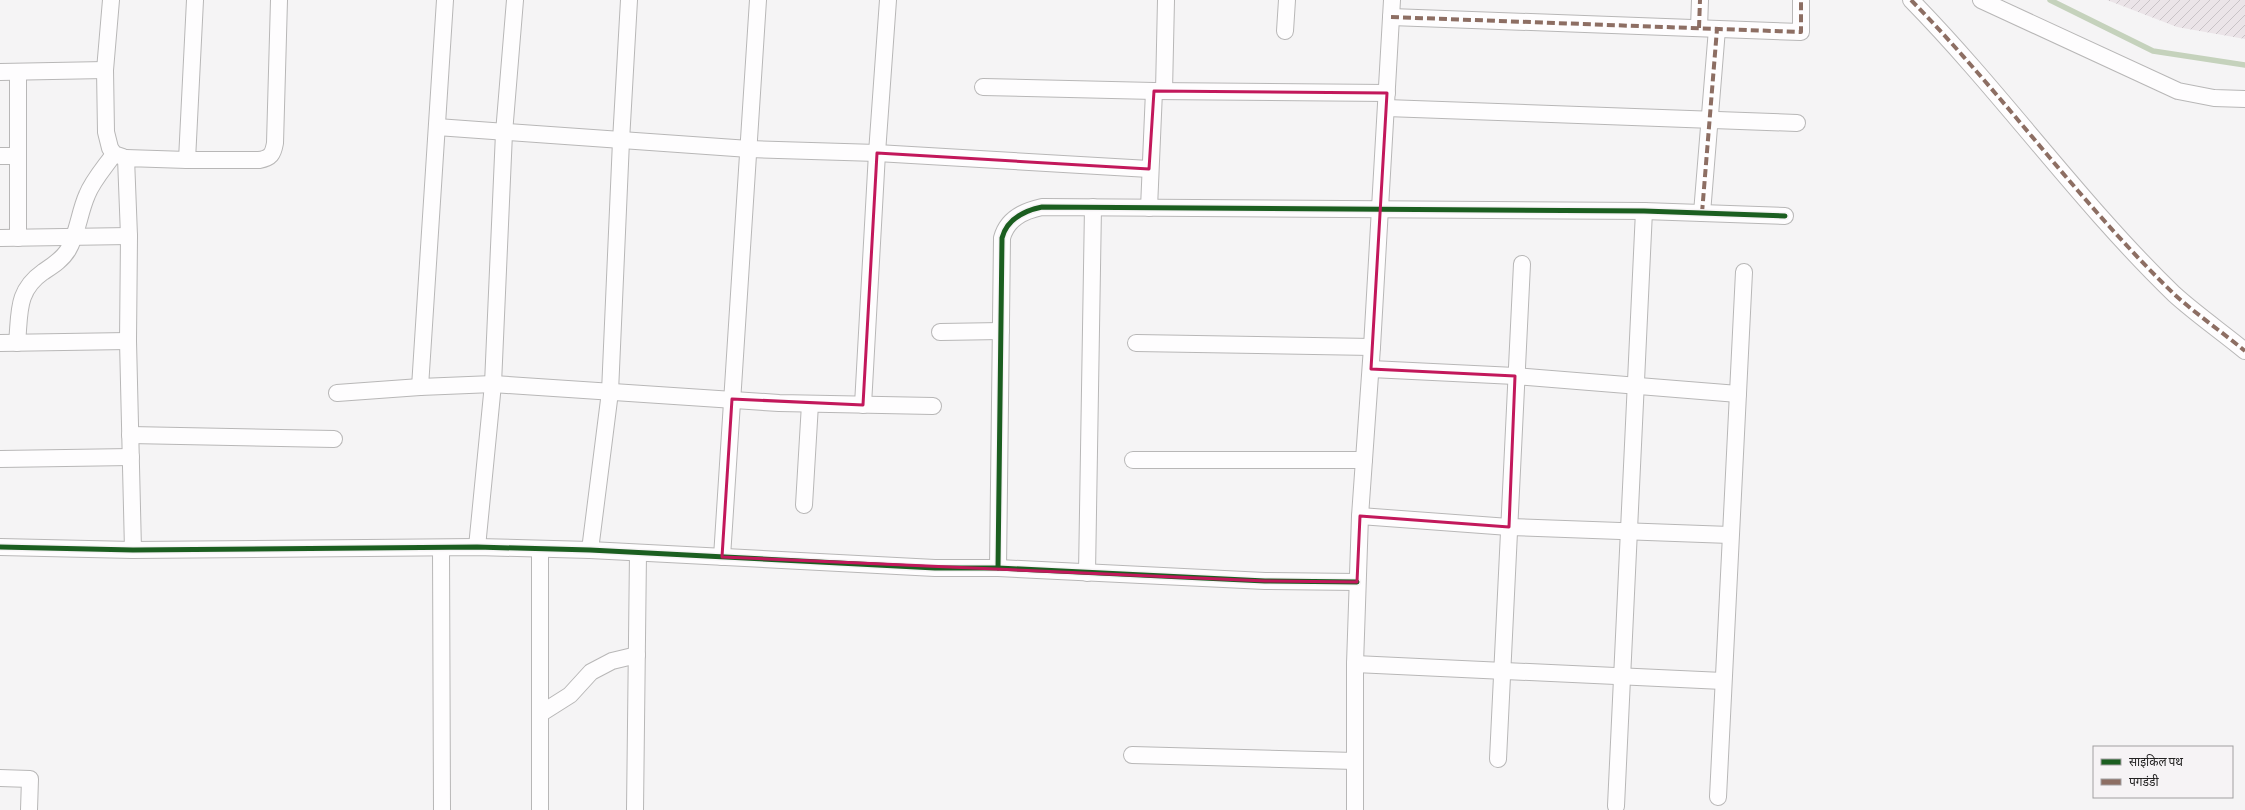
<svg xmlns="http://www.w3.org/2000/svg" width="2245" height="810" font-family="'Sofia Sans Condensed','Noto Sans Devanagari',sans-serif">
	<defs>
		<pattern id="industrial-furrows" width="10" height="10" patternUnits="userSpaceOnUse"><rect width="10" height="10" fill="#ebe4e8"/><path d="M-1 1l2-2M0 10L10 0M9 11l2-2" fill="none" stroke="#c9c3c7"/></pattern>
	</defs>
	<rect width="100%" height="100%" fill="#f5f4f5"/>
	<polygon fill="url(#industrial-furrows)" points="2107,0 2245,0 2245,39 2177,27"/>
	<g fill="none" stroke-linecap="round" stroke-linejoin="round">
		<polyline stroke="#c5d2bc" stroke-width="5.5" points="2050,0 2153,51 2245,65"/>
		<g stroke="#b8b7b7" stroke-width="18">
			<g id="minor">
				<polyline points="111,0 105,70 106,132 110,148 114,154 123,157"/>
				<path d="M1911 0C2003 94 2079 202 2174 294 2196 314 2222 332 2245 351"/>
				<polyline points="1981,0 2178,91 2214,98 2245,99"/>
				<polyline points="1391,17 1801,32 1801,0"/>
				<polyline points="1699,28 1700,0"/>
				<polyline points="1285,31 1287,0"/>
				<polyline points="0,72 105,70"/>
				<polyline points="18,72 18,238"/>
				<polyline points="983,87 1154,91 1387,93"/>
				<polyline points="1164,91 1166,0"/>
				<polyline points="1386,108 1797,123"/>
				<polyline points="437,127 749,149 877,153 1149,169"/>
				<polyline points="0,156 17,156"/>
				<path d="M187 160H259C271 158 273 154 275 143L279 0"/>
				<polyline points="1149,208 1154,91"/>
				<polyline points="1702,213 1717,29"/>
				<polyline points="0,238 129,236"/>
				<polyline points="940,332 1001,331"/>
				<polyline points="0,343 128,341"/>
				<path d="M17 343C20 313 16 291 43 272 52 266 62 260 68 250 78 233 79 213 87 195 93 180 105 167 114 154"/>
				<polyline points="1136,343 1372,347"/>
				<polyline points="1371,369 1515,376 1738,394"/>
				<polyline points="420,387 445,0"/>
				<polyline points="337,393 420,387 493,384 779,403 933,406"/>
				<polyline points="863,405 877,153 888,0"/>
				<polyline points="130,435 334,439"/>
				<polyline points="0,459 131,457"/>
				<polyline points="1133,460 1364,460"/>
				<polyline points="804,505 810,404"/>
				<polyline points="1360,516 1509,527 1730,535"/>
				<polyline points="0,547 133,550 477,547 590,550 935,568 998,568 1265,581 1357,582"/>
				<polyline points="477,547 493,384 504,133 515,0"/>
				<polyline points="441,548 442,810"/>
				<polyline points="133,550 128,341 129,236 126,158 187,160 195,0"/>
				<polyline points="590,550 610,392 621,141 629,0"/>
				<polyline points="722,557 758,0"/>
				<path d="M998 568 1002 238C1007 219 1023 211 1042 207L1644 211 1785 216"/>
				<polyline points="1087,573 1093,207"/>
				<polyline points="1355,664 1723,681"/>
				<polyline points="540,714 570,695 591,672 612,661 637,655"/>
				<polyline points="1132,755 1355,761"/>
				<polyline points="1498,759 1522,264"/>
				<polyline points="0,778 30,779 29,810"/>
				<polyline points="1718,797 1744,272"/>
				<polyline points="1616,806 1644,211"/>
				<polyline points="540,810 540,549"/>
				<polyline points="635,810 638,553"/>
				<polyline points="1355,810 1355,664 1360,516 1372,347 1392,0"/>
			</g>
		</g>
		<use href="#minor" stroke="#fefdfe" stroke-width="16"/>
		<g stroke="#8d6e63" stroke-width="4" stroke-dasharray="8 4" stroke-linecap="butt">
			<path d="M1911 0C2003 94 2079 202 2174 294 2196 314 2222 332 2245 351"/>
			<polyline points="1391,17 1801,32 1801,0"/>
			<polyline points="1699,28 1700,0"/>
			<polyline points="1702,213 1717,29"/>
		</g>
		<g stroke="#f6f3f5" stroke-width="8">
			<g id="cycleway">
				<polyline points="0,547 133,550 477,547 590,550 935,568 998,568 1265,581 1357,582"/>
				<path d="M998 568 1002 238C1007 219 1023 211 1042 207L1644 211 1785 216"/>
			</g>
		</g>
		<use href="#cycleway" stroke="#1b5e20" stroke-width="5"/>
	</g>
	<path fill="none" stroke="#c2185b" stroke-width="3" stroke-linejoin="round" d="M1154 91 1387 93 1371 369 1515 376 1509 527 1360 516 1357 582 1265 581 722 557 732 399 863 405 877 153 1149 169Z"/>
	<rect x="2093" y="746" width="140" height="52" fill="#f6f3f5" stroke="#a29fa1"/>
	<rect x="2101" y="759" width="20" height="6" fill="#1b5e20" stroke="#a29fa1"/>
	<text x="2129" y="766" font-size="12" fill="#232222">साइकिल पथ</text>
	<rect x="2101" y="779" width="20" height="6" fill="#8d6e63" stroke="#a29fa1"/>
	<text x="2129" y="786" font-size="12" fill="#232222">पगडंडी</text>
</svg>
